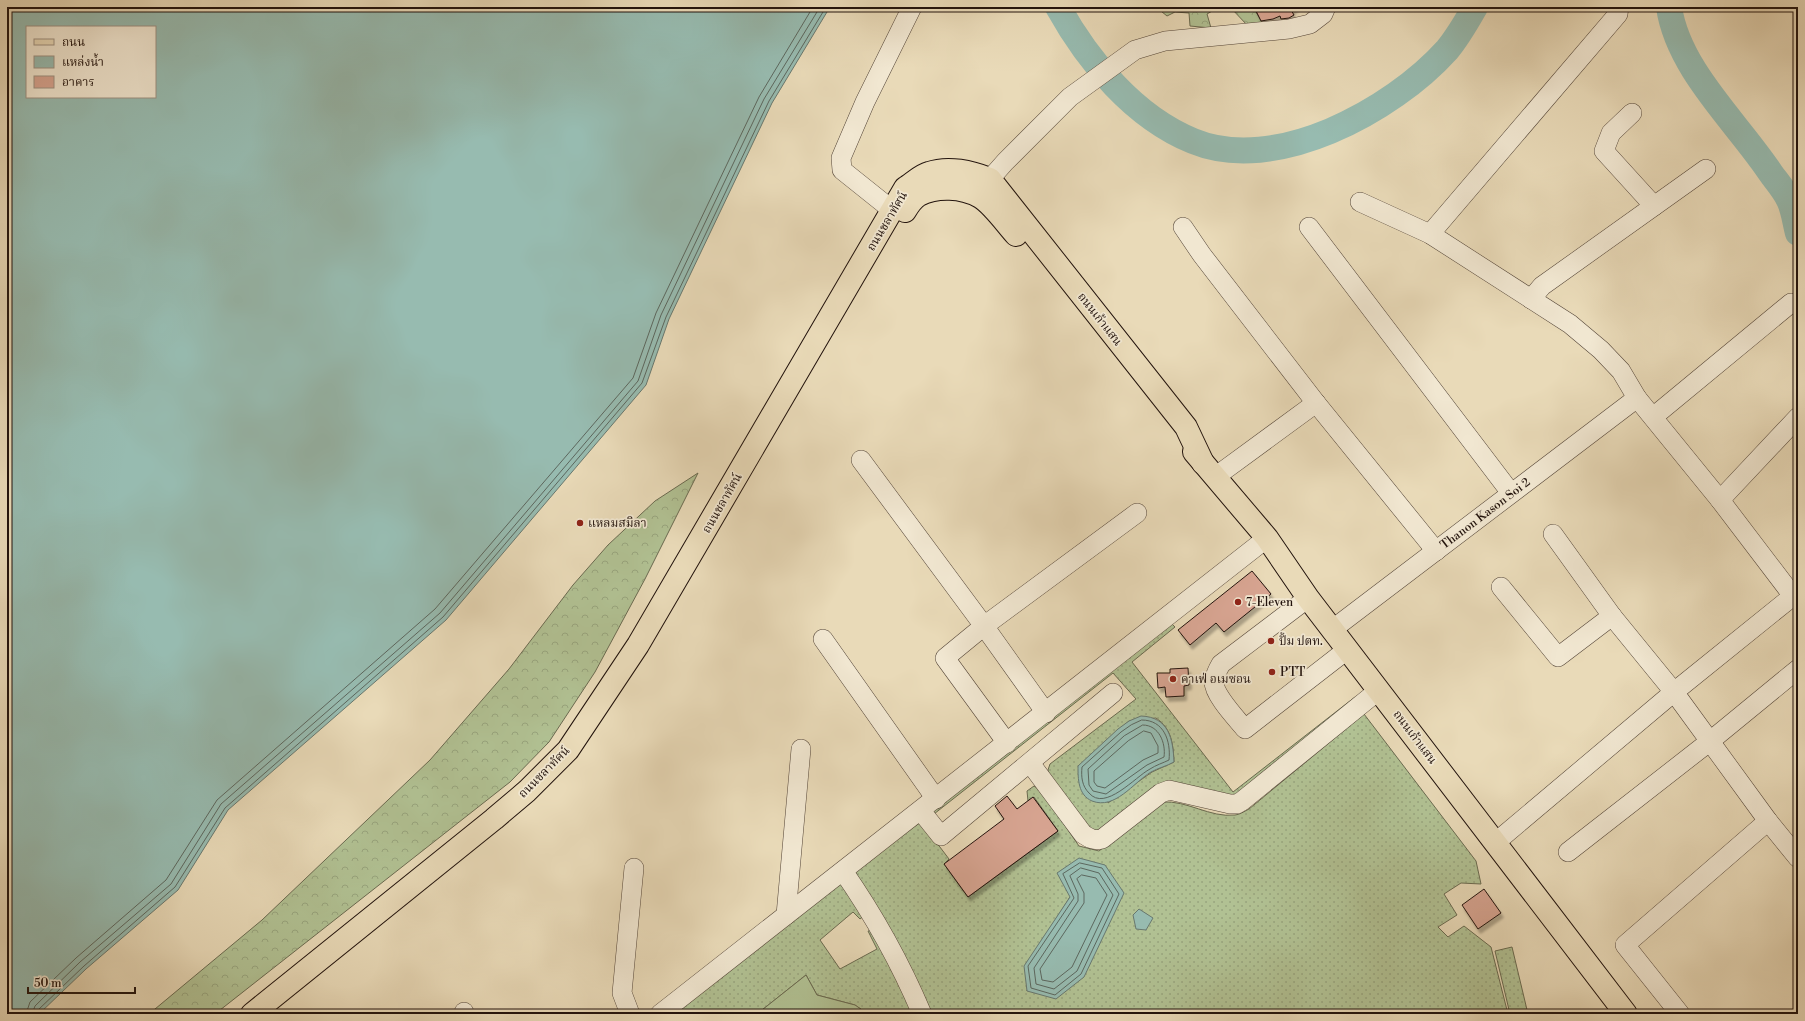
<svg xmlns="http://www.w3.org/2000/svg" width="1805" height="1021" font-family="'Libre Bodoni','Noto Serif Thai',serif">
	<defs>
		<pattern id="grass-dots" width="8" height="8" patternUnits="userSpaceOnUse"><rect width="8" height="8" fill="#b1c193"/><path d="M2 2h.1M6 6h.1" fill="none" stroke="#98a57e" stroke-width="1.8" stroke-linecap="round"/></pattern>
		<pattern id="forest-crowns" width="20" height="18" patternUnits="userSpaceOnUse"><rect width="20" height="18" fill="#b1c193"/><path d="M2 6a3 3 0 1 1 6 0M12 15a3 3 0 1 1 6 0" fill="none" stroke="#98a57e"/></pattern>
		<filter id="shadow"><feDropShadow dx="2.5" dy="4.5" stdDeviation="1" flood-color="#0004"/></filter>
	</defs>
	<rect width="100%" height="100%" fill="#e9dab8"/>
	<filter id="stains"><feTurbulence type="fractalNoise" baseFrequency=".005" numOctaves="4"/><feColorMatrix values="0 0 0 0 .2 0 0 0 0 .09 0 0 0 0 .02 0 0 0 .5 -.17"/></filter>
	<radialGradient id="worn" r=".72"><stop offset=".6" stop-color="#630" stop-opacity="0"/><stop offset="1" stop-color="#630" stop-opacity=".3"/></radialGradient>
	<g fill="url(#grass-dots)" stroke="#6a6a50" fill-rule="evenodd">
		<path d="M1172 624 1175 627 1132 662 1233 792 1355 697 1357 703 1235 796 1172 782 1102 829 1095 831 1089 829 1049 777 1048 770 1050 764 1136 699 1113 673 934 814 929 811ZM1156 718C1172 729 1173 744 1174 762L1152 772 1108 803 1106 741 1129 721Z"/>
		<path d="M1364 714 1476 861 1481 884 1461 883 1444 894 1457 915 1438 927 1448 937 1464 926 1491 947 1508 1014H922L850 872 921 822 949 859 944 864 968 897 1058 831 1034 797 1028 801 1027 791 1034 786 1041 791 1079 846 1099 851 1162 802C1187 800 1210 818 1235 815 1239 815 1245 811 1249 809ZM1070 897 1027 991 1051 927Z"/>
		<polygon points="842,879 865,915 860,919 853,912 820,940 840,969 877,949 868,931 876,929 917,1014 868,1014 855,1005 817,995 806,975 757,1014 673,1014"/>
		<polygon points="1512,947 1528,1014 1510,1014 1495,951"/>
	</g>
	<g fill="url(#forest-crowns)" stroke="#6a6a50">
		<polygon points="1156,7 1219,7 1207,14 1211,28 1190,26 1189,13 1175,12 1167,16"/>
		<polygon points="1230,7 1253,7 1264,25 1248,26"/>
		<polygon points="698,473 645,579 595,672 549,742 510,782 215,1014 149,1014 262,920 430,760 509,669 573,585 608,545 655,501"/>
	</g>
	<polygon fill="#b1c193" stroke="#6a6a50" points="806,975 817,995 855,1005 868,1014 757,1014"/>
	<g fill="#97bbb0" stroke="#68786f" fill-rule="evenodd">
		<path d="M7 7H830L772 103 669 319 646 385 446 620 228 810 178 890 86 969 39 1014H7ZM27 27H155V97H27Z"/>
		<path d="M1141 716C1169 717 1173 739 1174 762 1167 766 1158 768 1151 772 1133 783 1115 810 1092 801 1078 795 1078 779 1078 766L1118 729 1129 721Z"/>
		<polygon points="1079,858 1105,865 1124,893 1084,977 1056,999 1027,991 1024,966 1070,897 1057,873"/>
		<polygon points="1139,909 1153,918 1146,930 1136,929 1133,915"/>
	</g>
	<g fill="none" stroke-linecap="round" stroke-linejoin="round">
		<g stroke="#5c675e" stroke-width="1">
			<path d="M1142 720C1164 720 1171 741 1169 760 1163 763 1156 765 1150 769 1135 777 1105 812 1089 793 1082 786 1081 777 1082 767L1121 732 1131 725Z"/>
			<path d="M1143 725C1159 725 1166 743 1164 757L1147 765 1106 794 1093 791 1089 785 1088 769 1124 736Z"/>
			<polygon points="1144,731 1151,733 1158,746 1158,753 1143,760 1105,788 1097,786 1094,782 1094,771 1128,741"/>
			<polygon points="1080,863 1102,868 1119,894 1081,974 1055,995 1031,988 1028,966 1074,898 1063,874"/>
			<polygon points="1081,868 1099,873 1113,895 1077,971 1054,989 1036,984 1034,968 1078,901 1078,894 1070,876"/>
			<polygon points="1082,875 1096,878 1107,895 1072,967 1053,982 1042,980 1040,969 1084,903 1084,893 1077,879"/>
			<polyline points="26,1014 30,1002 76,958 166,880 217,800 435,609 633,378 656,313 759,97 813,7"/>
			<polyline points="32,1014 35,1006 80,962 171,884 221,804 440,613 638,381 661,315 764,99 820,7"/>
			<polyline points="37,1014 38,1010 84,966 175,887 225,808 443,617 642,383 666,317 769,101 826,7"/>
		</g>
		<g stroke="#97bbb0" stroke-width="26">
			<path d="M1058 7C1088 61 1134 117 1193 141 1275 175 1392 111 1447 50 1458 37 1467 21 1475 7"/>
			<path d="M1669 7C1678 70 1738 123 1772 175 1778 183 1785 191 1789 200 1794 210 1795 222 1798 233"/>
		</g>
	</g>
	<g fill="#d7a491" stroke="#22130d" filter="url(#shadow)">
		<polygon points="1254,7 1296,7 1291,10 1294,15 1289,18 1281,19 1280,16 1273,19 1261,21"/>
		<polygon points="1252,571 1271,594 1224,632 1216,623 1190,645 1178,630"/>
		<polygon points="1188,668 1189,685 1184,686 1184,696 1166,697 1165,687 1158,688 1157,673 1170,673 1170,669"/>
		<polygon points="1007,796 1017,809 1033,797 1058,831 968,897 944,864 1004,819 995,806"/>
		<polygon points="1484,889 1501,913 1478,929 1462,905"/>
	</g>
	<g fill="none" stroke-linecap="round" stroke-linejoin="round">
		<g stroke="#544538" stroke-width="20">
			<g id="minor">
				<polyline points="1632,113 1611,133 1604,151 1654,206"/>
				<polyline points="983,191 990,179 1005,162 1070,97 1135,50 1165,41 1289,29 1310,24 1323,14 1326,7"/>
				<polyline points="1360,202 1430,234 1570,324 1601,350 1621,371 1637,398 1720,500 1793,596"/>
				<polyline points="892,210 842,170 841,158 865,102 912,7"/>
				<polyline points="1183,227 1202,255 1316,403 1436,551"/>
				<polyline points="1309,227 1511,493"/>
				<polyline points="1430,234 1618,14 1619,7"/>
				<polyline points="1531,299 1542,286 1706,169"/>
				<polyline points="1653,417 1791,303"/>
				<polyline points="861,460 984,626 1046,713"/>
				<polyline points="1215,477 1316,403"/>
				<polyline points="1720,500 1798,417"/>
				<polyline points="1553,534 1612,616 1674,692 1768,821 1798,858"/>
				<polyline points="1501,587 1558,657 1612,616"/>
				<path d="M1308 598 1221 664C1218 669 1215 675 1214 682 1214 695 1236 718 1245 729L1348 649"/>
				<path id="s1" d="M1333 629 1637 398"/>
				<polyline points="823,639 936,799"/>
				<polyline points="1007,743 945,658 984,626 1137,513"/>
				<path d="M1030 763 1083 834C1089 838 1094 841 1102 839L1161 793 1169 790 1230 804H1237L1242 801 1379 690"/>
				<polyline points="921,811 941,836 1113,693"/>
				<polyline points="1496,842 1674,692 1798,592"/>
				<polyline points="1568,852 1709,742 1798,669"/>
				<path d="M843 871C875 917 900 962 922 1014"/>
				<polyline points="786,915 801,749"/>
				<polyline points="464,1014 464,1012"/>
				<polyline points="630,1014 622,993 634,868"/>
				<polyline points="660,1014 1267,538"/>
				<polyline points="1680,1014 1625,945 1768,821"/>
			</g>
		</g>
		<g stroke="#22130d" stroke-width="24">
			<g id="major">
				<path d="M905 211C908 206 914 198 919 195 937 186 962 187 980 197 992 204 1006 224 1016 235"/>
				<polyline points="1194,452 1267,538 1308,598 1626,1014"/>
				<path d="M252 1014 494 819 527 791 568 750 638 645 905 188C913 183 921 175 929 173 949 166 971 172 990 179L1186 427 1203 463"/>
			</g>
		</g>
		<use href="#minor" stroke="#f1e7d1" stroke-width="19"/>
		<use href="#major" stroke="#e9dab8" stroke-width="22"/>
	</g>
	<g fill="#8f2418" stroke="#f1e7d1" stroke-width="1.5">
		<circle cx="580" cy="523" r="4"/>
		<circle cx="1238" cy="602" r="4"/>
		<circle cx="1271" cy="641" r="4"/>
		<circle cx="1272" cy="672" r="4"/>
		<circle cx="1173" cy="679" r="4"/>
	</g>
	<g text-anchor="middle" stroke-width="3.5" stroke-linejoin="round" paint-order="stroke">
		<g font-size="12" fill="#22130d" stroke="#f1e7d1">
			<text transform="translate(887 221) rotate(-59)" y="4">ถนนชลาทัศน์</text>
			<text transform="translate(1100 319) rotate(52)" y="4">ถนนเก้าแสน</text>
			<text transform="translate(722 503) rotate(-60)" y="4">ถนนชลาทัศน์</text>
			<text dy="4" stroke="none"><textPath href="#s1" startOffset="191">Thanon Kason Soi 2</textPath></text>
			<text transform="translate(1415 737) rotate(53)" y="4">ถนนเก้าแสน</text>
			<text transform="translate(544 772) rotate(-45)" y="4">ถนนชลาทัศน์</text>
		</g>
		<g font-size="12" fill="#22130d" stroke="#f1e7d1" text-anchor="start">
			<text x="588" y="527">แหลมสมิลา</text>
			<text x="1246" y="606">7-Eleven</text>
			<text x="1279" y="645">ปั้ม ปตท.</text>
			<text x="1280" y="676">PTT</text>
			<text x="1181" y="683">คาเฟ่ อเมซอน</text>
		</g>
	</g>
	<rect width="1805" height="1021" fill="none" stroke="#e9dab8" stroke-width="24"/>
	<rect x="8" y="8" width="1789" height="1005" fill="none" stroke="#22130d" stroke-width="2"/>
	<rect x="12" y="12" width="1781" height="997" fill="none" stroke="#22130d"/>
	<rect x="26" y="26" width="130" height="72" fill="#f1e7d1" stroke="#9e9283"/>
	<rect x="34" y="39" width="20" height="6" fill="#e9dab8" stroke="#9e9283"/>
	<text x="62" y="46" font-size="12" fill="#22130d">ถนน</text>
	<rect x="34" y="56" width="20" height="12" fill="#97bbb0" stroke="#9e9283"/>
	<text x="62" y="66" font-size="12" fill="#22130d">แหล่งน้ำ</text>
	<rect x="34" y="76" width="20" height="12" fill="#d7a491" stroke="#9e9283"/>
	<text x="62" y="86" font-size="12" fill="#22130d">อาคาร</text>
	<path d="M28 987v6h107v-6" fill="none" stroke="#22130d" stroke-width="2"/>
	<text x="34" y="987" font-size="12" fill="#22130d" stroke="#f1e7d1" stroke-width="3" paint-order="stroke">50 m</text>
	<rect width="100%" height="100%" filter="url(#stains)"/>
	<rect width="100%" height="100%" fill="url(#worn)"/>
</svg>
